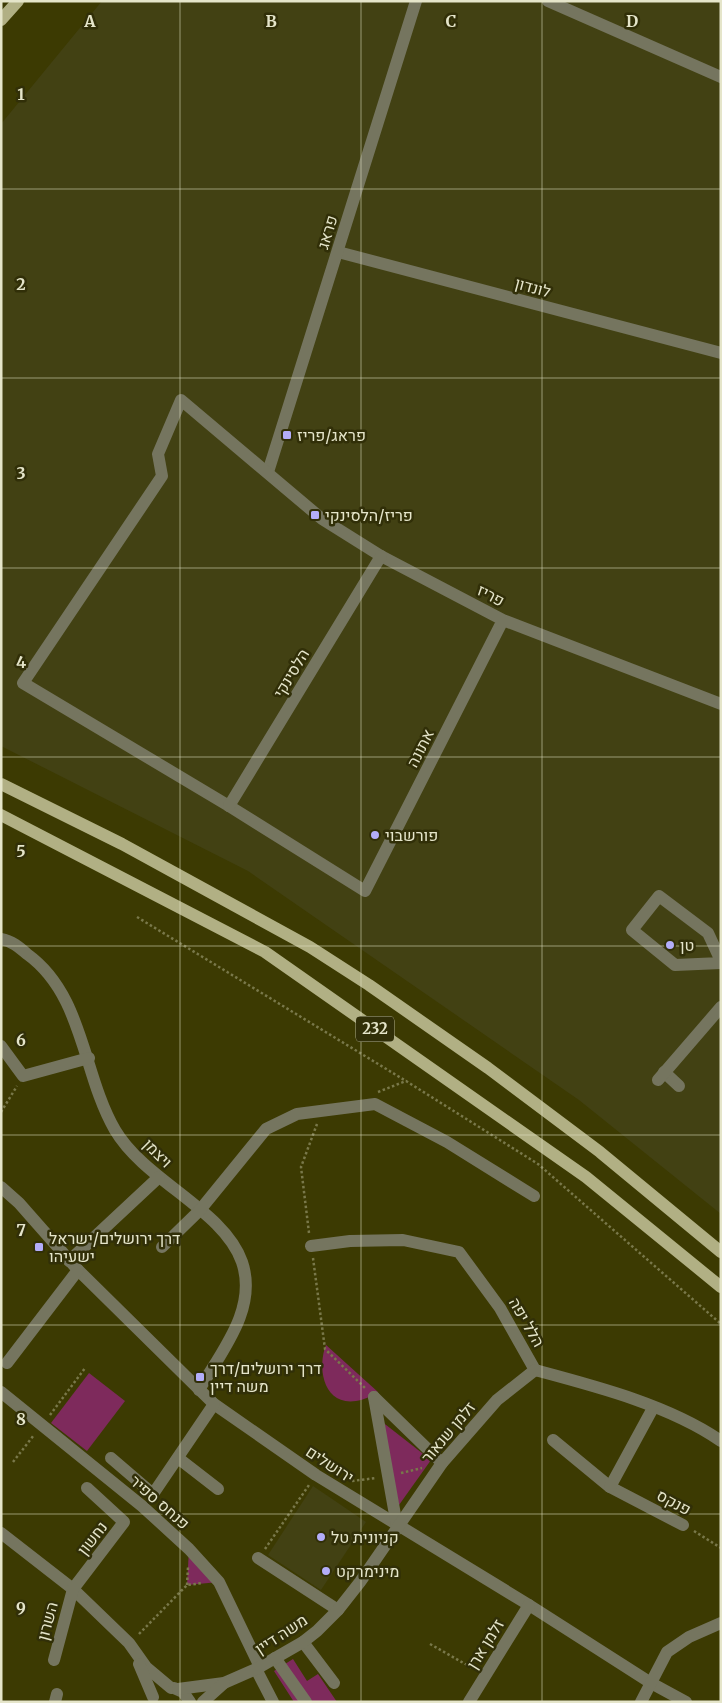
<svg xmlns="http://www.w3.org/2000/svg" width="722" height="1703" font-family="Merriweather,Heebo,serif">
	<rect width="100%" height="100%" fill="#3c3a02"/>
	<g fill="#424113">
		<polygon points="102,1 721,1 721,1214 579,1100 248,871 1,746 1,124"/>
		<polygon points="313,1486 366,1522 321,1590 268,1555"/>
	</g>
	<g fill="#7e2a5c">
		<path d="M326 1345 378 1392C371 1396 364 1400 356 1401 323 1406 317 1367 326 1345Z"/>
		<polygon points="89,1373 125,1401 87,1451 51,1423"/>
		<polygon points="381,1421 431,1460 399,1505"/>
		<polygon points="189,1549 219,1582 187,1585"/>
		<polygon points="293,1659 307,1681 318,1674 337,1702 294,1702 274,1671"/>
	</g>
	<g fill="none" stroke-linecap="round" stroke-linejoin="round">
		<g stroke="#79784a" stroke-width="2.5" stroke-dasharray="2.5 2.5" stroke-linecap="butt">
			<polyline points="137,917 406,1081"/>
			<polyline points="378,1092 406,1081 538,1164 721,1324"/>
			<polyline points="1,1112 17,1086"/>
			<polyline points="309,1233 301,1167 317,1124"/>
			<polyline points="313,1258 325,1349 366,1389"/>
			<polyline points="50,1415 85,1368"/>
			<polyline points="13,1462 34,1435"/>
			<polyline points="401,1473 422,1468"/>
			<polyline points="352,1481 376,1478"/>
			<polyline points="694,1531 721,1548"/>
			<polyline points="265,1549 309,1485"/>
			<polyline points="187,1585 188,1567"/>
			<polyline points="139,1634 187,1585 203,1583"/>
			<polyline points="430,1644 474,1669"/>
		</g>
		<g stroke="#75755f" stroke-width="12">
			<polyline points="548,1 721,77"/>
			<polyline points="338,252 721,353"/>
			<polyline points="268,472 416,1"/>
			<polyline points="503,620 365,891 229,806 23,683 162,476 158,454 181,400 322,519 381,556 503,620 721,704"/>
			<polyline points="229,806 381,556"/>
			<path d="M1 939C12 941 19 947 27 954 84 995 82 1073 115 1130 145 1181 224 1210 242 1262 258 1309 221 1352 199 1390"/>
			<polyline points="721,961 708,933 659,896 632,930 675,965 721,963"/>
			<polyline points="1,1046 23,1076 89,1058"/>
			<polyline points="664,1072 679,1086"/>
			<polyline points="658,1080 721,1007"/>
			<polyline points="1,1187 19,1203 78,1270 214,1404 316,1475 529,1605 651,1683 686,1702"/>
			<path d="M311 1246 350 1241 403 1240 459 1252 500 1308 535 1370C595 1386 669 1405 721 1441"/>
			<polyline points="162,1247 200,1210 266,1129 297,1114 375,1104 447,1142 534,1196"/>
			<polyline points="69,1261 159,1177"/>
			<polyline points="7,1363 78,1270"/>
			<polyline points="1,1392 142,1506 189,1549 219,1582 260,1667"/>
			<polyline points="374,1397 397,1526"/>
			<polyline points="374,1397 442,1463"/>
			<polyline points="553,1440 610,1487 683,1525"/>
			<polyline points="111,1458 153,1494 214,1404"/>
			<polyline points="178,1458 218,1489"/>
			<polyline points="610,1487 653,1408"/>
			<polyline points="1,1533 73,1589 129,1643 146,1667 171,1688"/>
			<polyline points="258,1558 338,1610"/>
			<polyline points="303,1642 334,1683"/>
			<polyline points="275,1658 306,1702"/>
			<polyline points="54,1660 73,1589 124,1522 87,1488"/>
			<polyline points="139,1664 153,1697"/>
			<polyline points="256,1669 273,1702"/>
			<polyline points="174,1688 183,1692 190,1702"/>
			<polyline points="178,1689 224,1683 256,1669 303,1642 317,1631 338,1610 360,1582 442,1463 497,1400 535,1370"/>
			<polyline points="55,1702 57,1694"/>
			<polyline points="203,1702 224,1683"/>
			<polyline points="469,1702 529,1605"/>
			<polyline points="641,1702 667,1652 689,1637 721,1623"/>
		</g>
		<g stroke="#b1b084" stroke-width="12">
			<polyline points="1,20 18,1"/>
			<polyline points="1,784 122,844 310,947 369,985 488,1068 600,1152 721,1252"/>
			<polyline points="1,815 265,952 586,1177 721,1287"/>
		</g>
	</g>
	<path fill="none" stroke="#e5e5ca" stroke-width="1" stroke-opacity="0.55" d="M180 1V1702M361 1V1702M542 1V1702M1 189H721M1 378H721M1 568H721M1 757H721M1 946H721M1 1135H721M1 1325H721M1 1514H721"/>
	<g fill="#b3adf9" stroke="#312f08" stroke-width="2">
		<rect x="282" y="430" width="10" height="10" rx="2.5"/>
		<rect x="310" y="510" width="10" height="10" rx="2.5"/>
		<circle cx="375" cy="835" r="5"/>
		<circle cx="670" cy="945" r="5"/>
		<rect x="34" y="1242" width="10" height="10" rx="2.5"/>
		<rect x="195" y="1372" width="10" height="10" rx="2.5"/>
		<circle cx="321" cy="1537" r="5"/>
		<circle cx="326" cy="1571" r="5"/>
	</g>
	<g text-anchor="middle" stroke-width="5" stroke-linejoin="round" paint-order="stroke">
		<rect fill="#312f08" stroke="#afae90" stroke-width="1" x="356" y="1016.5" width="38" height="25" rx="4"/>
		<g font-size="15" font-weight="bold" fill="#e5e5ca">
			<text x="375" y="1034">232</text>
		</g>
		<g font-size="16" fill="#e5e5ca" stroke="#312f08">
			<text transform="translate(327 232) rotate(-73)" y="6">פראג</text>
			<text transform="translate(533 287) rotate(15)" y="6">לונדון</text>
			<text transform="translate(491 595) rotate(28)" y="6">פריז</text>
			<text transform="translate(291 673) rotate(-59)" y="6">הלסינקי</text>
			<text transform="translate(420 748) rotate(-63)" y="6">אתונה</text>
			<text transform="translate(158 1153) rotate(45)" y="6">ויצמן</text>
			<text transform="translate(527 1322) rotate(60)" y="6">הלל יפה</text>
			<text transform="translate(448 1432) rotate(-50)" y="6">זלמן שנאור</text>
			<text transform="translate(330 1464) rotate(33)" y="6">ירושלים</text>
			<text transform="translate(160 1502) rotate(41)" y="6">פנחס ספיר</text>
			<text transform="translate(674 1502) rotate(28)" y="6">פנקס</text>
			<text transform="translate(92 1538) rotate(-52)" y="6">נחשון</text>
			<text transform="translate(47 1621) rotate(-75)" y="6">השרון</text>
			<text transform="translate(281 1634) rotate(-33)" y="6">משה דיין</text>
			<text transform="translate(485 1644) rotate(-58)" y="6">זלמן ארן</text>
		</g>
		<g font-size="16" fill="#e5e5ca" stroke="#312f08" text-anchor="start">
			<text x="297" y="441">פראג/פריז</text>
			<text x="325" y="521">פריז/הלסינקי</text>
			<text x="385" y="841">פורשבוי</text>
			<text x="680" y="951">טן</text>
			<text x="49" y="1244">דרך ירושלים/ישראל<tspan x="49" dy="18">ישעיהו</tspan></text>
			<text x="210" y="1374">דרך ירושלים/דרך<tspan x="210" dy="18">משה דיין</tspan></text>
			<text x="331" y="1543">קניונית טל</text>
			<text x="336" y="1577">מינימרקט</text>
		</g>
	</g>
	<g font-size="16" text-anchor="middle" font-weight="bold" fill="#e5e5ca" stroke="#312f08" stroke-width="5" stroke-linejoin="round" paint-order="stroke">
		<text x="90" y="27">A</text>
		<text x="271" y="27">B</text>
		<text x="451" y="27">C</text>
		<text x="632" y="27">D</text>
		<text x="21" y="100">1</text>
		<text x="21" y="290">2</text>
		<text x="21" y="479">3</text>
		<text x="21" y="668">4</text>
		<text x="21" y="857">5</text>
		<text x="21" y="1046">6</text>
		<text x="21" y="1236">7</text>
		<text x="21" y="1425">8</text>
		<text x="21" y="1614">9</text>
	</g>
	<rect width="722" height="1703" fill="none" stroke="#e5e5ca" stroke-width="5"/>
</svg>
